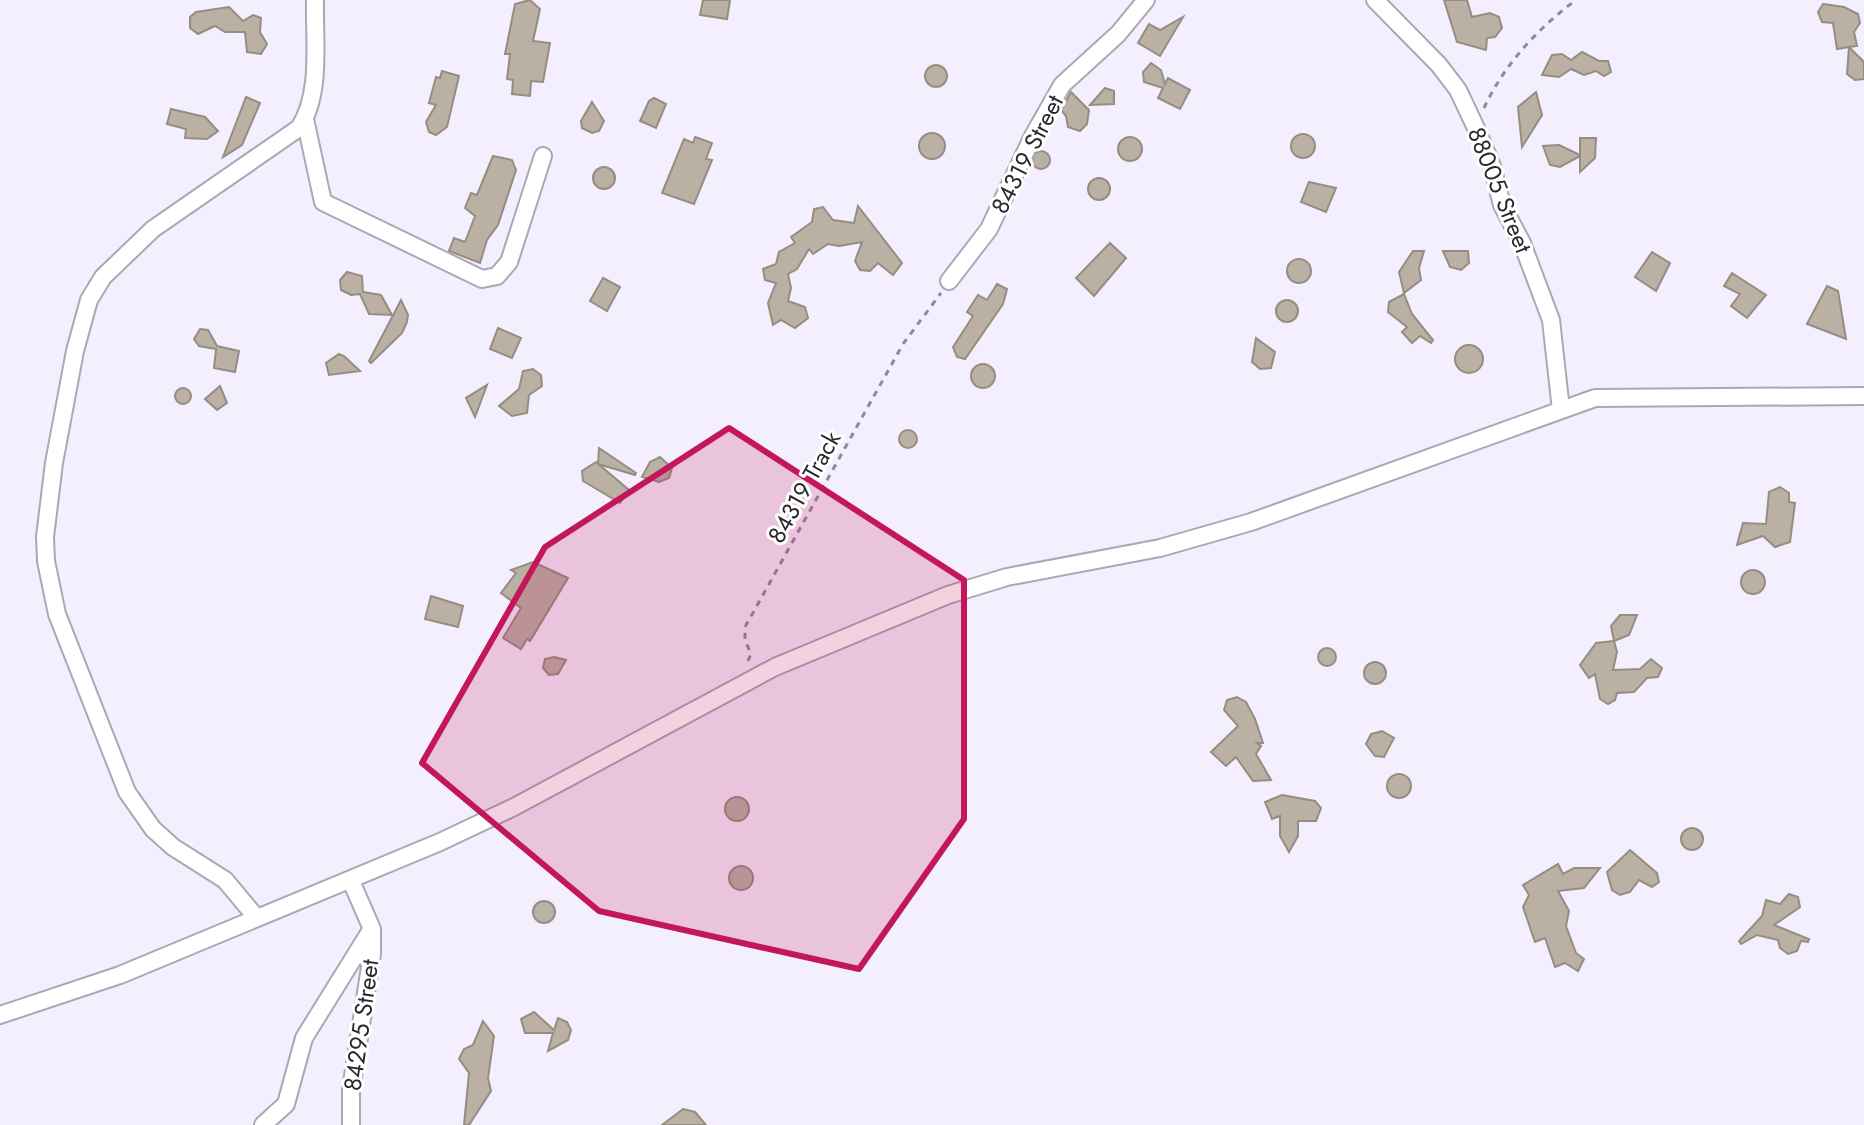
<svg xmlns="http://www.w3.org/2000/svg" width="1864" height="1125" font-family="Jost,sans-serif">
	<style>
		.building { fill: #bab1a4; stroke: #958d80; stroke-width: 2 }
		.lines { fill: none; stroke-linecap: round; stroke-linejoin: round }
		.minor-casing { stroke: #aca7b5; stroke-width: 20 }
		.path { stroke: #8f8b95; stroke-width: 3; stroke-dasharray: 6 6; stroke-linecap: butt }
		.minor { stroke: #fff; stroke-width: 16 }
		.marked { fill: #c2185b; fill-opacity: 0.2; stroke: #c2185b; stroke-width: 6; stroke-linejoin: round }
		.labels { text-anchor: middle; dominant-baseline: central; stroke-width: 6; stroke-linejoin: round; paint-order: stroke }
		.street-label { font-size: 24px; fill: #2a282d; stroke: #fff }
	</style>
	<rect width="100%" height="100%" fill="#f4effe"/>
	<!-- building -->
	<g class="building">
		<path d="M530 0 540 9 533 41 550 43 543 82 531 81 530 96 512 94 513 80 507 79 510 54H505L515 4Z"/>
		<path d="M703 0H730L727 19 700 15Z"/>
		<path d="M1444 0H1467L1472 17 1490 13 1499 17 1502 28 1495 37 1487 38 1486 50 1457 42Z"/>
		<path d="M1823 4 1844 7 1858 14 1860 23 1854 32 1857 46 1849 47 1864 62V79L1855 80 1847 74 1849 47 1837 49 1833 23 1822 22 1818 12Z"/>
		<path d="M229 7 243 21 253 15 261 18 260 32 267 44 261 54 247 52 245 32H225L215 26 198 34 190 28V17L196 12Z"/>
		<path d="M1183 17 1160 56 1138 43 1149 24 1160 30Z"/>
		<path d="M1582 52 1599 61H1608L1611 72 1604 76 1596 71 1584 75 1571 69 1559 77 1542 75 1552 55 1562 54 1571 60Z"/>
		<path d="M1151 63 1161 70 1165 84 1168 78 1190 90 1180 109 1158 98 1163 88 1144 82 1143 72Z"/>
		<circle cx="936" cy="76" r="11"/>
		<path d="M442 71 459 76 447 127 436 135 429 132 426 122 436 105 429 103 436 77 440 78Z"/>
		<path d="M1105 88 1114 91V104L1090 105Z"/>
		<path d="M1071 92 1089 110 1087 124 1080 131 1068 127 1066 116 1061 110Z"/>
		<path d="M1536 92 1542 115 1522 147 1518 107Z"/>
		<path d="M246 97 260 103 242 145 223 157Z"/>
		<path d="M654 98 666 104 656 128 640 121 649 101Z"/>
		<path d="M592 102 604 121 599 131 592 133 582 128 581 121Z"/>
		<path d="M171 109 205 117 218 131 207 139 185 138 186 129 167 124Z"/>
		<circle cx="932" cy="146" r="13"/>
		<circle cx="1303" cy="146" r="12"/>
		<circle cx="1130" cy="149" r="12"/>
		<path d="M695 137 712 143 706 159 712 160 694 204 662 193 684 139 693 143Z"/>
		<path d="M1580 138H1596L1595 158 1580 172V156L1560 167 1550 165 1543 146 1559 145 1580 155Z"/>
		<circle cx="1041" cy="160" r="9"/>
		<path d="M493 156 512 160 516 170 498 225 487 240 480 263 449 251 454 238 465 242 475 216 465 208 471 193 477 195Z"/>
		<circle cx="604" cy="178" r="11"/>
		<circle cx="1099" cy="189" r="11"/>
		<path d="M1309 182 1336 188 1326 212 1301 202Z"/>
		<path d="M858 206 902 263 893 275 878 263 870 271 860 270 855 261 862 242 839 246 828 244 813 254 809 249 797 269 788 274 791 288 788 301 805 307 808 318 795 328 781 320 773 325 768 303 776 283 765 280 763 269 776 264 779 252 795 243 791 237 812 222 814 209 823 207 833 220 854 223Z"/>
		<path d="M1110 243 1126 258 1094 296 1076 278Z"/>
		<path d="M1413 251H1424L1419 268 1421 280 1404 293 1399 272Z"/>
		<path d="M1443 251H1468L1469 263 1461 270 1450 267Z"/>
		<path d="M1652 252 1670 263 1656 291 1635 277Z"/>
		<circle cx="1299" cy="271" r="12"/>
		<path d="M347 272 362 276 363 292 381 295 392 315 369 314 360 294 351 295 341 290 340 280Z"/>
		<path d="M1732 273 1766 295 1747 318 1731 306 1740 294 1724 286Z"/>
		<path d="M603 278 620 287 607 311 590 301Z"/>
		<path d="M997 284 1007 289 1003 304 965 359 957 357 953 347 973 316 967 312 978 295 987 300Z"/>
		<path d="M1827 286 1838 291 1846 339 1807 324Z"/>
		<path d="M1404 294 1412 314 1433 340 1431 343 1420 336 1412 343 1402 332 1407 327 1388 312 1389 302Z"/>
		<circle cx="1287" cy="311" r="11"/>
		<path d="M401 300 408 315 407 322 402 333 371 363 369 361Z"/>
		<path d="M498 328 521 338 512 358 490 349Z"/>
		<path d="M200 329 208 330 217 346 239 351 235 372 214 368 216 349 199 346 194 339Z"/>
		<path d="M1256 338 1275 352 1271 368 1260 369 1252 362Z"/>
		<circle cx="1469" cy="359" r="14"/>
		<path d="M339 354 344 356 360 371 329 375 326 363Z"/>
		<circle cx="983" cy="376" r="12"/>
		<path d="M533 369 541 375 542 386 529 395 527 413 512 416 499 406 519 389 523 371Z"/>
		<path d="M487 385 475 417 466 398Z"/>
		<path d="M220 386 227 403 217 410 205 399Z"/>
		<circle cx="183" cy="396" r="8"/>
		<circle cx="908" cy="439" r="9"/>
		<path d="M599 448 636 473 635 475 598 464Z"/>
		<path d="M660 457 672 468 669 478 659 482 642 477 650 462Z"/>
		<path d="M596 462 629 490 620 503 583 481 582 471Z"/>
		<path d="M1780 487 1789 493V502L1795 503 1790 542 1775 547 1763 536 1737 545 1743 523 1766 524 1769 492Z"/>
		<path d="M533 562 568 578 530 641 527 639 521 649 503 638 521 608 501 593 516 573 511 570Z"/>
		<circle cx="1753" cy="582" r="12"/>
		<path d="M431 596 463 606 458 627 425 619Z"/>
		<path d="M1620 615H1637L1629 635 1614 641 1617 652 1613 670 1640 669 1651 659 1662 668 1658 677 1647 678 1634 692 1617 693 1615 700 1608 704 1600 699 1595 674 1589 678 1580 665 1596 643 1614 641 1611 626Z"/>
		<circle cx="1327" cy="657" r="9"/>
		<path d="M554 657 566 660 558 674 549 675 543 668 545 659Z"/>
		<circle cx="1375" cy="673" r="11"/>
		<path d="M1237 697 1246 702 1255 719 1263 743H1257L1261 746 1256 754 1271 780 1253 781 1236 757 1226 766 1211 752 1238 726 1224 710 1227 700Z"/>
		<path d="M1382 731 1394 738 1384 757 1375 756 1366 744 1371 734Z"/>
		<circle cx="1399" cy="786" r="12"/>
		<path d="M1282 795 1315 801 1321 808 1316 821H1298V836L1289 852 1280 836V816L1272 819 1265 802Z"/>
		<circle cx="737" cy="809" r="12"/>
		<circle cx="1692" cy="839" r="11"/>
		<path d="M1630 850 1657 873 1659 882 1652 887 1639 880 1630 892 1620 895 1612 890 1607 872Z"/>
		<path d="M1558 864 1563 874 1574 868H1600L1584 888 1558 891 1569 911 1566 926 1576 953 1584 959 1578 971 1565 963 1555 967 1545 938 1535 942 1523 907 1529 895 1523 885Z"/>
		<circle cx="741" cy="878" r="12"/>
		<path d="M1789 894 1798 897 1800 907 1774 925 1809 939 1808 942 1801 941 1797 951 1788 954 1780 948 1778 940 1757 935 1741 944 1739 941 1762 916 1766 900 1780 904Z"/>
		<circle cx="544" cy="912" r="11"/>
		<path d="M534 1012 554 1030 558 1018 567 1022 571 1030 568 1040 548 1051 553 1033H525L521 1019Z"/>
		<path d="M483 1021 494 1036 488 1078 491 1091 469 1125H464L469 1073 459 1059 464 1049 473 1045Z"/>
		<path d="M683 1109 695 1112 706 1125H662Z"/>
	</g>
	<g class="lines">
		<!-- minor casing -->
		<g class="minor-casing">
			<g id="minor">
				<path d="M1375 0 1439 65 1458 90 1475 126 1492 166 1502 205 1522 243 1551 320 1561 410"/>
				<path d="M305 119 323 202 482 279 497 276 509 262 543 156"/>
				<path d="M949 281 989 229 1033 136 1062 85 1118 34 1146 0"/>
				<path d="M256 917 225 880 173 847 153 829 127 792 57 614 46 561 45 537 54 463 75 351 89 300 103 277 153 229 299 128C322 94 314 40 315 0"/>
				<path d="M0 1015 120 975 440 842 514 807 775 667 948 595 1007 577 1160 548 1251 522 1595 398 1864 396"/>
				<path d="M263 1125 286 1104 304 1038 371 930"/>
				<path d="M351 1125V1089L372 954V929L351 881"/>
			</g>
		</g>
		<!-- path -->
		<g class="path">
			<path d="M1484 108C1504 65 1537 29 1576 0"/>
			<path d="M748 661 751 654 745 640V627L903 344 941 293"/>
		</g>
		<!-- minor -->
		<use href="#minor" class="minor"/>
	</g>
	<!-- marked area -->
	<path class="marked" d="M729 428 964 580V819L859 969 599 911 422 763 545 547Z"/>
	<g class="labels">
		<!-- street labels -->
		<g class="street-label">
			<text transform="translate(1027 154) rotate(-63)">84319 Street</text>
			<text transform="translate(1500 190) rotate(68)">88005 Street</text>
			<text transform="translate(804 487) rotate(-61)">84319 Track</text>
			<text transform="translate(361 1025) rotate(-82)">84295 Street</text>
		</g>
	</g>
</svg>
